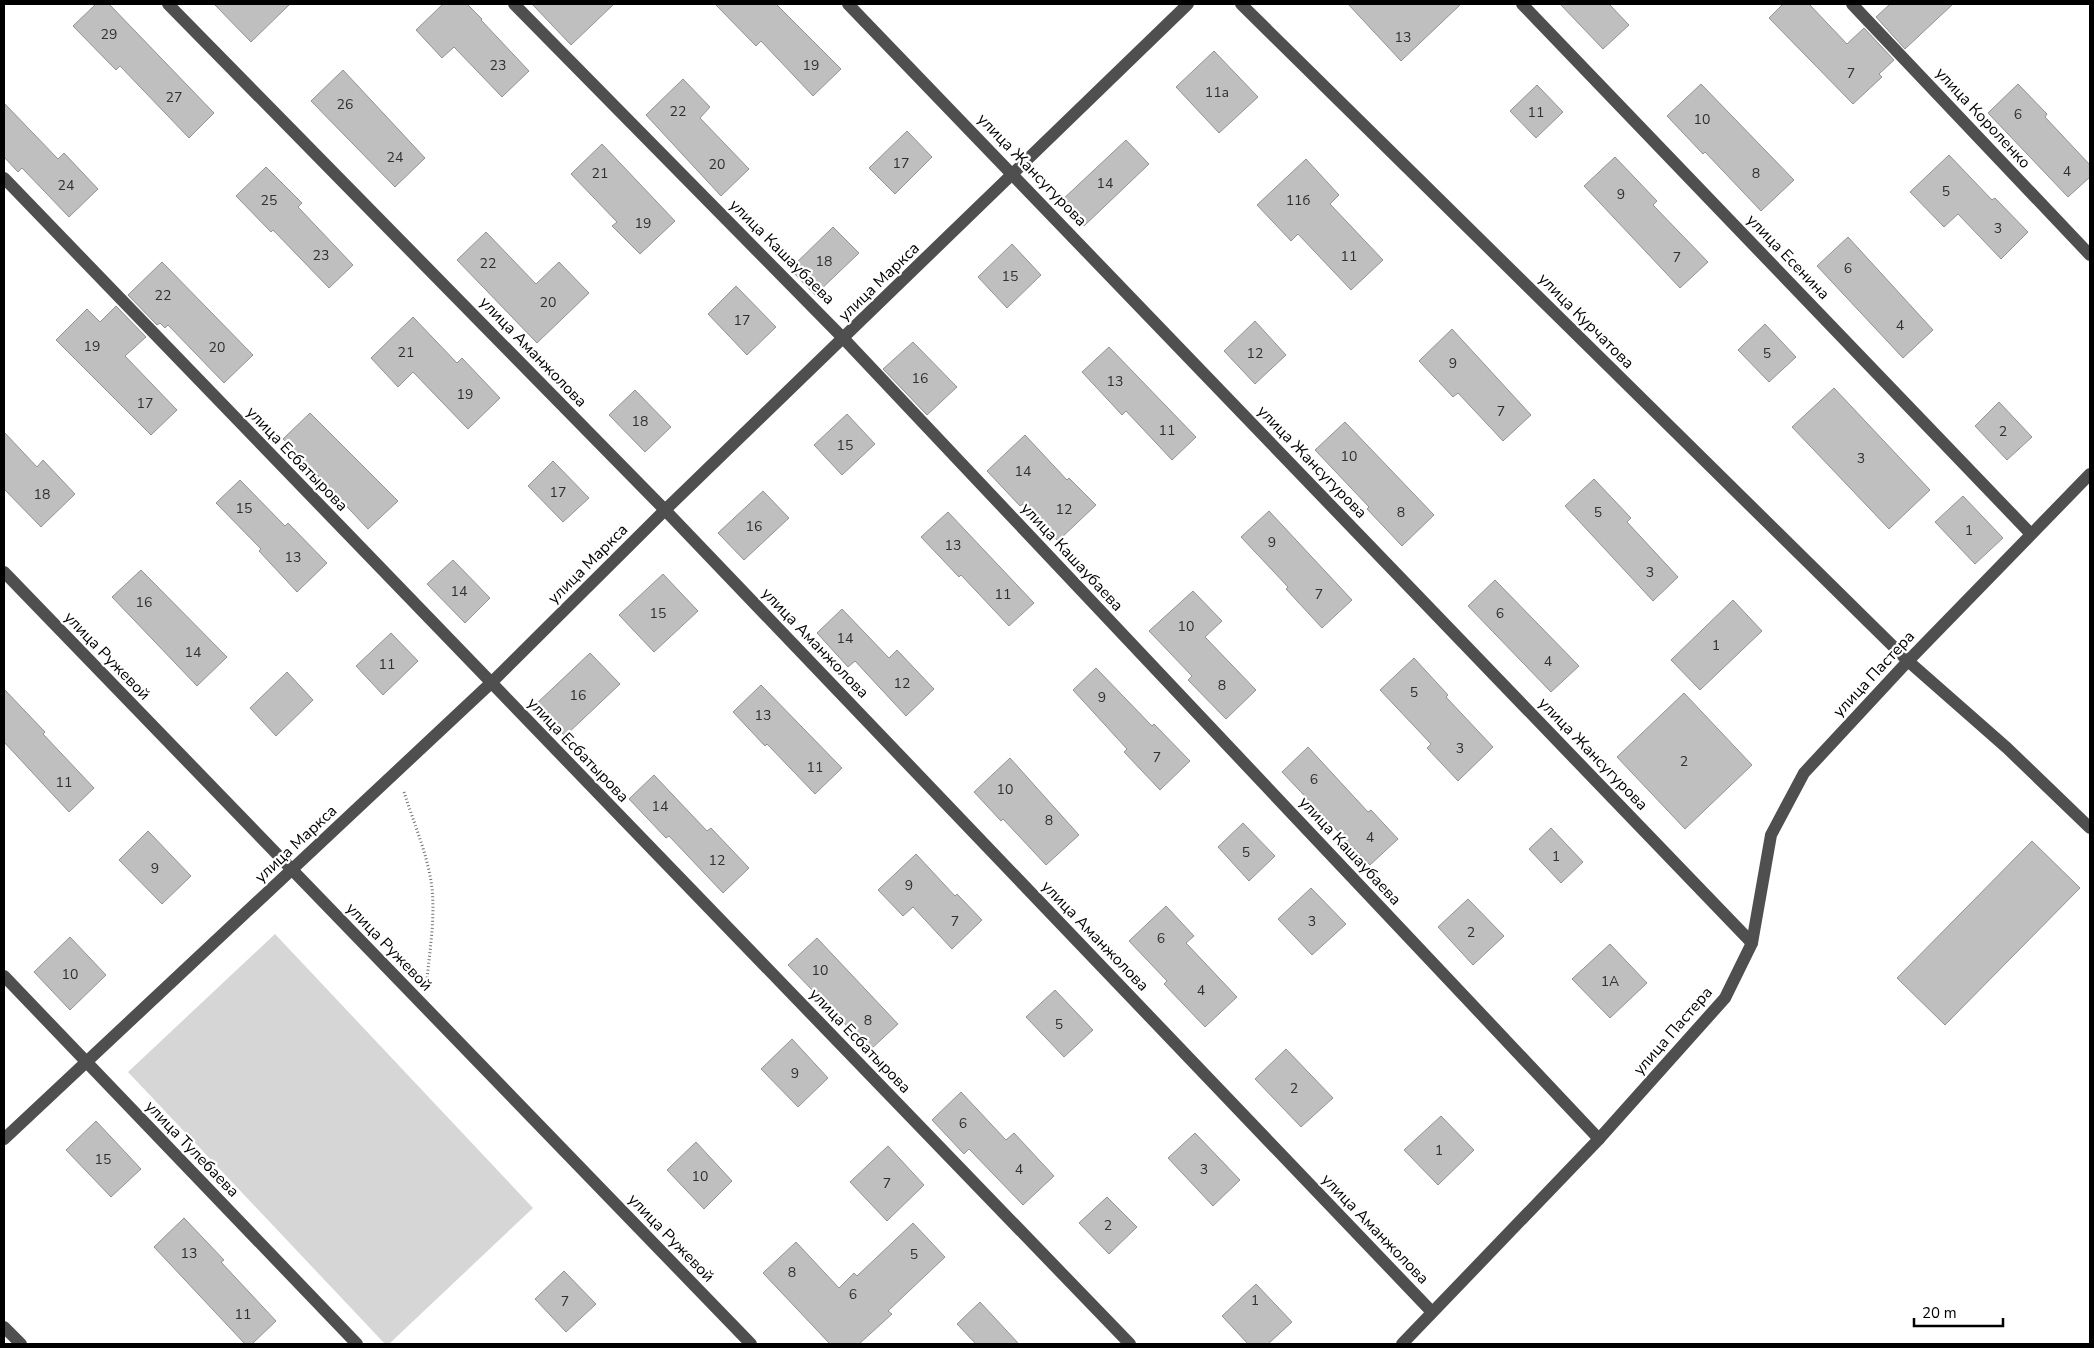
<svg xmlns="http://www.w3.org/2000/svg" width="2094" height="1348" font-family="'Nunito Sans',sans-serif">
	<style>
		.green { fill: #d6d6d6 }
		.building { fill: #bfbfbf; stroke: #939393 }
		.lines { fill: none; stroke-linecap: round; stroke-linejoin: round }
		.path { stroke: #717171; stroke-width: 3; stroke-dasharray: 1 2.5; stroke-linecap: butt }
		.minor { stroke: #4f4f4f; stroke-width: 12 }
		.labels { text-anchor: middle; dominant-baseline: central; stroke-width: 4.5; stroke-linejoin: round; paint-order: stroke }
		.number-label { font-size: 14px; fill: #303030 }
		.street-label { font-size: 16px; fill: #000; stroke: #fff }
	</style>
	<rect width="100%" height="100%" fill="#fff"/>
	<!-- green -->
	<path class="green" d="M275 934 533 1208 389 1344H385L128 1072Z"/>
	<!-- building -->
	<g class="building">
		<path d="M96 4H109L214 113 189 138 120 66 116 70 73 26Z"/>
		<path d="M214 4H290L251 42Z"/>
		<path d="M443 4H467L482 19 481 20 529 71 502 97 454 47 442 58 416 30Z"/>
		<path d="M532 4H614L571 45Z"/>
		<path d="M715 4H776L841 69 813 96 761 41 756 46Z"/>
		<path d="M1348 4H1461L1401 61Z"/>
		<path d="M1560 4H1609L1629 25 1603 49Z"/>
		<path d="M1783 4H1809L1847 44 1864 28 1894 60 1879 74 1882 77 1853 104 1769 18Z"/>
		<path d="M1890 4H1953L1905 49 1876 17Z"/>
		<path d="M1214 51 1258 97 1219 133 1176 87Z"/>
		<path d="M343 70 425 158 395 187 311 101Z"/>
		<path d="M683 79 710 107 700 118 749 169 721 196 646 115Z"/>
		<path d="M1701 84 1794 180 1761 211 1705 152 1703 154 1667 116Z"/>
		<path d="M2018 84 2047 114 2045 117 2090 165V177L2068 197 1988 113Z"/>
		<path d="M1537 85 1563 112 1536 138 1510 111Z"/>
		<path d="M4 103 58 159 64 153 98 189 69 217 22 168 18 172 4 157Z"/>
		<path d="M907 131 932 157 895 194 869 168Z"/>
		<path d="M1126 140 1149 164 1084 226 1061 201Z"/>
		<path d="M602 144 675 221 640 254 612 226 617 222 571 174Z"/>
		<path d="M1949 155 1992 200 1995 198 2028 232 2001 259 1958 214 1944 227 1910 192Z"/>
		<path d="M1615 157 1657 201 1653 205 1708 262 1680 288 1584 186Z"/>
		<path d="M1306 159 1339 195 1330 204 1383 260 1351 290 1298 234 1291 241 1257 205Z"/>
		<path d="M266 167 302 203 298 207 353 265 329 288 273 230 271 232 236 196Z"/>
		<path d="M833 227 859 253 815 295 790 269Z"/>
		<path d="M486 232 536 284 559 262 589 293 537 343 457 260Z"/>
		<path d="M1848 237 1933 330 1903 358 1817 266Z"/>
		<path d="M1012 244 1041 275 1007 308 978 277Z"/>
		<path d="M162 262 253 355 224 383 168 325 165 328 160 323 157 325 128 295Z"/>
		<path d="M736 286 776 327 747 355 708 314Z"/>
		<path d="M116 306 146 337 125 356 177 410 151 435 56 340 87 309 100 322Z"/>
		<path d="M413 317 457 363 462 358 500 398 468 429 413 372 398 387 371 358Z"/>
		<path d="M1255 321 1286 355 1255 384 1224 351Z"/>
		<path d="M1765 324 1796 357 1769 382 1738 350Z"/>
		<path d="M1452 329 1531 415 1503 441 1458 393 1453 397 1419 361Z"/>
		<path d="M913 342 957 387 927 415 883 369Z"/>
		<path d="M1109 347 1196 437 1172 460 1126 411 1122 415 1082 372Z"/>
		<path d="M1834 388 1930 490 1889 529 1792 427Z"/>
		<path d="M635 390 671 427 645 452 609 415Z"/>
		<path d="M1999 402 2032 437 2007 460 1975 426Z"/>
		<path d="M310 413 398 501 368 529 283 439Z"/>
		<path d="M847 414 875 444 842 475 814 445Z"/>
		<path d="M1345 422 1434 515 1402 546 1367 509 1369 507 1315 450Z"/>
		<path d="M4 432 37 467 43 460 75 494 41 527 4 489Z"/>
		<path d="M1025 435 1067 480 1069 478 1096 505 1058 541 1023 504 1020 506 987 471Z"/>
		<path d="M553 461 589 498 563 522 528 486Z"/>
		<path d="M1594 479 1631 518 1627 522 1678 577 1653 601 1565 506Z"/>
		<path d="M240 480 285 526 288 523 327 563 297 592 259 551 261 549 216 503Z"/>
		<path d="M763 491 789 518 744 560 718 533Z"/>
		<path d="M1963 496 2003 538 1975 564 1935 522Z"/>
		<path d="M1269 511 1352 600 1322 628 1286 589 1288 587 1241 537Z"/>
		<path d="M948 512 1034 603 1009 626 961 575 959 577 921 537Z"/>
		<path d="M453 560 490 598 465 623 427 584Z"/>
		<path d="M141 570 227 657 197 686 112 597Z"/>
		<path d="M663 574 698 611 654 652 619 615Z"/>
		<path d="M1495 580 1579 666 1551 692 1468 606Z"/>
		<path d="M1193 591 1222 621 1205 637 1256 690 1226 719 1188 680 1192 676 1149 631Z"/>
		<path d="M1733 600 1762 631 1700 690 1671 660Z"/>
		<path d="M842 609 889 658 897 650 934 689 906 716 855 661 848 667 817 633Z"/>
		<path d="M391 633 418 661 383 695 356 666Z"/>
		<path d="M590 653 620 684 565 736 535 705Z"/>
		<path d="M1414 658 1448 695 1446 697 1493 747 1458 781 1427 748 1431 744 1380 690Z"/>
		<path d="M1096 668 1152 726 1154 724 1190 761 1160 790 1124 752 1127 749 1073 690Z"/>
		<path d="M287 672 313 700 276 736 250 708Z"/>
		<path d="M761 685 842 768 815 794 767 744 765 746 733 712Z"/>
		<path d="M4 689 45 732 43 734 94 788 69 812 4 742Z"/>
		<path d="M1684 693 1752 765 1685 829 1617 757Z"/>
		<path d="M1308 747 1368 812 1371 810 1398 839 1370 865 1282 772Z"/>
		<path d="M1010 758 1079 835 1046 865 1003 819 1001 821 974 792Z"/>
		<path d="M654 775 707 831 711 828 749 868 723 893 669 836 666 838 629 799Z"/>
		<path d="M1243 823 1275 856 1249 881 1218 847Z"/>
		<path d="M1551 828 1583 862 1561 883 1529 849Z"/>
		<path d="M148 831 191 876 162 904 119 860Z"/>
		<path d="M2032 841 2080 888 1945 1025 1897 978Z"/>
		<path d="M916 854 955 896 957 894 982 920 952 949 913 907 903 916 878 890Z"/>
		<path d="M1311 888 1346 924 1312 955 1278 919Z"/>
		<path d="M1468 899 1504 936 1473 965 1438 927Z"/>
		<path d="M1166 906 1194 936 1186 943 1237 997 1205 1027 1164 984 1167 981 1129 941Z"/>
		<path d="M70 937 106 975 70 1010 34 972Z"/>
		<path d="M817 938 898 1024 870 1050 788 965Z"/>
		<path d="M1610 944 1647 983 1610 1018 1572 979Z"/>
		<path d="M1055 990 1093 1030 1064 1057 1026 1017Z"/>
		<path d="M792 1039 828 1078 798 1107 761 1069Z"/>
		<path d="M1286 1049 1333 1098 1301 1127 1255 1079Z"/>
		<path d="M961 1092 1006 1140 1014 1133 1054 1176 1023 1205 969 1149 964 1154 932 1120Z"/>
		<path d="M1441 1116 1474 1150 1438 1185 1404 1150Z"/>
		<path d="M96 1121 141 1169 111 1197 66 1150Z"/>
		<path d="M1195 1133 1240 1180 1213 1206 1168 1158Z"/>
		<path d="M696 1142 732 1181 704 1209 667 1170Z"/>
		<path d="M888 1146 924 1185 887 1221 850 1182Z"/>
		<path d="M1107 1197 1137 1227 1109 1254 1079 1223Z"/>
		<path d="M184 1218 224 1260 221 1262 276 1321 252 1344H245L154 1247Z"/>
		<path d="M913 1223 945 1257 888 1311 892 1314 859 1344H830L763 1273 796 1242 839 1288 854 1273 857 1276Z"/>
		<path d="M564 1271 596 1304 566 1332 535 1299Z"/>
		<path d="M1256 1284 1292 1322 1268 1344H1248L1222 1316Z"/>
		<path d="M980 1302 1019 1344H976L957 1324Z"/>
	</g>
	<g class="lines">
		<!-- path -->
		<path class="path" d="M404 792C414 824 428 855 432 888 435 918 430 949 427 979"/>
		<!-- minor -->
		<g class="minor">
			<path d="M168 4 665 510 1432 1312"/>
			<path d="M514 4 844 339 1599 1139"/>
			<path d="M848 4 1752 943"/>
			<path d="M1241 4 1908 661 2007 748 2090 828"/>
			<path d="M1522 4 2030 533"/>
			<path d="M1852 4 2090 255"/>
			<path d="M4 178 1130 1344"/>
			<path d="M4 572 751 1344"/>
			<path d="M4 976 357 1344"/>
			<path d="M4 1139 491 683 665 510 1188 4"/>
			<path d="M4 1327 21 1344"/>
			<path d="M1402 1344 1599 1139 1725 998 1752 943 1771 835 1804 773 1908 661 2090 474"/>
		</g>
	</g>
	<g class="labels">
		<!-- number labels -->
		<g class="number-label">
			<text x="109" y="34">29</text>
			<text x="1403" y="37">13</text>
			<text x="498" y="65">23</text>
			<text x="811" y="65">19</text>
			<text x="1851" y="73">7</text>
			<text x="1217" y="92">11а</text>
			<text x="174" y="97">27</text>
			<text x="345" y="104">26</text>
			<text x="678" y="111">22</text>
			<text x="1536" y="112">11</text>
			<text x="2018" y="114">6</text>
			<text x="1702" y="119">10</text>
			<text x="395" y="157">24</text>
			<text x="901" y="163">17</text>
			<text x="717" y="164">20</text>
			<text x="2067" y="171">4</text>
			<text x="600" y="173">21</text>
			<text x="1756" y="173">8</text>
			<text x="1105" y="183">14</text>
			<text x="66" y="185">24</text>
			<text x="1946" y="191">5</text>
			<text x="1621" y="194">9</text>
			<text x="269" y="200">25</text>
			<text x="1298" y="200">11б</text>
			<text x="643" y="223">19</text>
			<text x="1998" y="228">3</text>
			<text x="321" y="255">23</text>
			<text x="1349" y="256">11</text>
			<text x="1677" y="257">7</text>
			<text x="824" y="261">18</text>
			<text x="488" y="263">22</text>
			<text x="1848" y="268">6</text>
			<text x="1010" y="276">15</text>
			<text x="163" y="295">22</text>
			<text x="548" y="302">20</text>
			<text x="742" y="320">17</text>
			<text x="1900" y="325">4</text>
			<text x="92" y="346">19</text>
			<text x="217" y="347">20</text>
			<text x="406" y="352">21</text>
			<text x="1255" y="353">12</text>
			<text x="1767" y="353">5</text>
			<text x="1453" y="363">9</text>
			<text x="920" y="378">16</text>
			<text x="1115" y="381">13</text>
			<text x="465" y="394">19</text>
			<text x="145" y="403">17</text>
			<text x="1501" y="411">7</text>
			<text x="640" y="421">18</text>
			<text x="1167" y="430">11</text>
			<text x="2003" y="431">2</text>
			<text x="845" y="445">15</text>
			<text x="1349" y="456">10</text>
			<text x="1861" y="458">3</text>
			<text x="1023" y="471">14</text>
			<text x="558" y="492">17</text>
			<text x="42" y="494">18</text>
			<text x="244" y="508">15</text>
			<text x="1064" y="509">12</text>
			<text x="1401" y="512">8</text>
			<text x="1598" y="512">5</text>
			<text x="754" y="526">16</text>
			<text x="1969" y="530">1</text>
			<text x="1272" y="542">9</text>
			<text x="953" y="545">13</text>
			<text x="293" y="557">13</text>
			<text x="1650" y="572">3</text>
			<text x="459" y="591">14</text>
			<text x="1003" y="594">11</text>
			<text x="1319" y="594">7</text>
			<text x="144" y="602">16</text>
			<text x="658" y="613">15</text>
			<text x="1500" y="613">6</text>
			<text x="1186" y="626">10</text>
			<text x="845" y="638">14</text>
			<text x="1716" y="645">1</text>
			<text x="193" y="652">14</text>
			<text x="1548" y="661">4</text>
			<text x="387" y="664">11</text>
			<text x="902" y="683">12</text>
			<text x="1222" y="685">8</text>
			<text x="1414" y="692">5</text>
			<text x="578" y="695">16</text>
			<text x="1102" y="697">9</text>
			<text x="763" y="715">13</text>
			<text x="1460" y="748">3</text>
			<text x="1157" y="757">7</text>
			<text x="1684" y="761">2</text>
			<text x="815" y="767">11</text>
			<text x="1314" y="779">6</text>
			<text x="64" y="782">11</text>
			<text x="1005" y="789">10</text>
			<text x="660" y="806">14</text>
			<text x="1049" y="820">8</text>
			<text x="1370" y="837">4</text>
			<text x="1246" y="852">5</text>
			<text x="1556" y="856">1</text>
			<text x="717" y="860">12</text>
			<text x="155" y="868">9</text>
			<text x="909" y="885">9</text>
			<text x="955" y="921">7</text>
			<text x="1312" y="921">3</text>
			<text x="1471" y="932">2</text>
			<text x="1161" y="938">6</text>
			<text x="820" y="970">10</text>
			<text x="70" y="974">10</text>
			<text x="1610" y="981">1А</text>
			<text x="1201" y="990">4</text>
			<text x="868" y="1020">8</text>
			<text x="1059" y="1024">5</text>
			<text x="795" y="1073">9</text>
			<text x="1294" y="1088">2</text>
			<text x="963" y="1123">6</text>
			<text x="1439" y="1150">1</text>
			<text x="103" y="1159">15</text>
			<text x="1019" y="1169">4</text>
			<text x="1204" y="1169">3</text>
			<text x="700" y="1176">10</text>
			<text x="887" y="1183">7</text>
			<text x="1108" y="1225">2</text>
			<text x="189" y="1253">13</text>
			<text x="914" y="1254">5</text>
			<text x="792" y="1272">8</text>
			<text x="853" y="1294">6</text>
			<text x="1255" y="1300">1</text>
			<text x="565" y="1301">7</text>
			<text x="243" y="1314">11</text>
		</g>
		<!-- street labels -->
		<g class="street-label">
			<text transform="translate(1983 118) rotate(47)">улица Короленко</text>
			<text transform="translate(1032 170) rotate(46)">улица Жансугурова</text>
			<text transform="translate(782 252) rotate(45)">улица Кашаубаева</text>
			<text transform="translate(1788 257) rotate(46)">улица Есенина</text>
			<text transform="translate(879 282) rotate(-44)">улица Маркса</text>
			<text transform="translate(1586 321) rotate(45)">улица Курчатова</text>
			<text transform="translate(533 352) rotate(46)">улица Аманжолова</text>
			<text transform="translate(297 459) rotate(46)">улица Есбатырова</text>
			<text transform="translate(1312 462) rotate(46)">улица Жансугурова</text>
			<text transform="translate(1072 557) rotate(47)">улица Кашаубаева</text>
			<text transform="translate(588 564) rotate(-45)">улица Маркса</text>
			<text transform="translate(815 643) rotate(46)">улица Аманжолова</text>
			<text transform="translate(107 656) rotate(46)">улица Ружевой</text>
			<text transform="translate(1874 674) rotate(-47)">улица Пастера</text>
			<text transform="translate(578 750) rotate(46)">улица Есбатырова</text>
			<text transform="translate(1593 754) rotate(46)">улица Жансугурова</text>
			<text transform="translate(296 844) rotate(-43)">улица Маркса</text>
			<text transform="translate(1350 851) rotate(47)">улица Кашаубаева</text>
			<text transform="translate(1095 936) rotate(46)">улица Аманжолова</text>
			<text transform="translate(389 947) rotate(46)">улица Ружевой</text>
			<text transform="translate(1673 1031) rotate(-49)">улица Пастера</text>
			<text transform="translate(860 1041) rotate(46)">улица Есбатырова</text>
			<text transform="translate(192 1149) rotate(46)">улица Тулебаева</text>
			<text transform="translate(1375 1229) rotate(46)">улица Аманжолова</text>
			<text transform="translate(671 1238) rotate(46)">улица Ружевой</text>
		</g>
	</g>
	<!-- border -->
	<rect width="2094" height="1348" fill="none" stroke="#000000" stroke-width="10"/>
	<!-- scale -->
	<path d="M1914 1318v8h89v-8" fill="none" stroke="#000000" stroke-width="2.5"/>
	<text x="1922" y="1318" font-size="15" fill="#000000" stroke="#ffffff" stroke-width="4" paint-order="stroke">20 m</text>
</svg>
